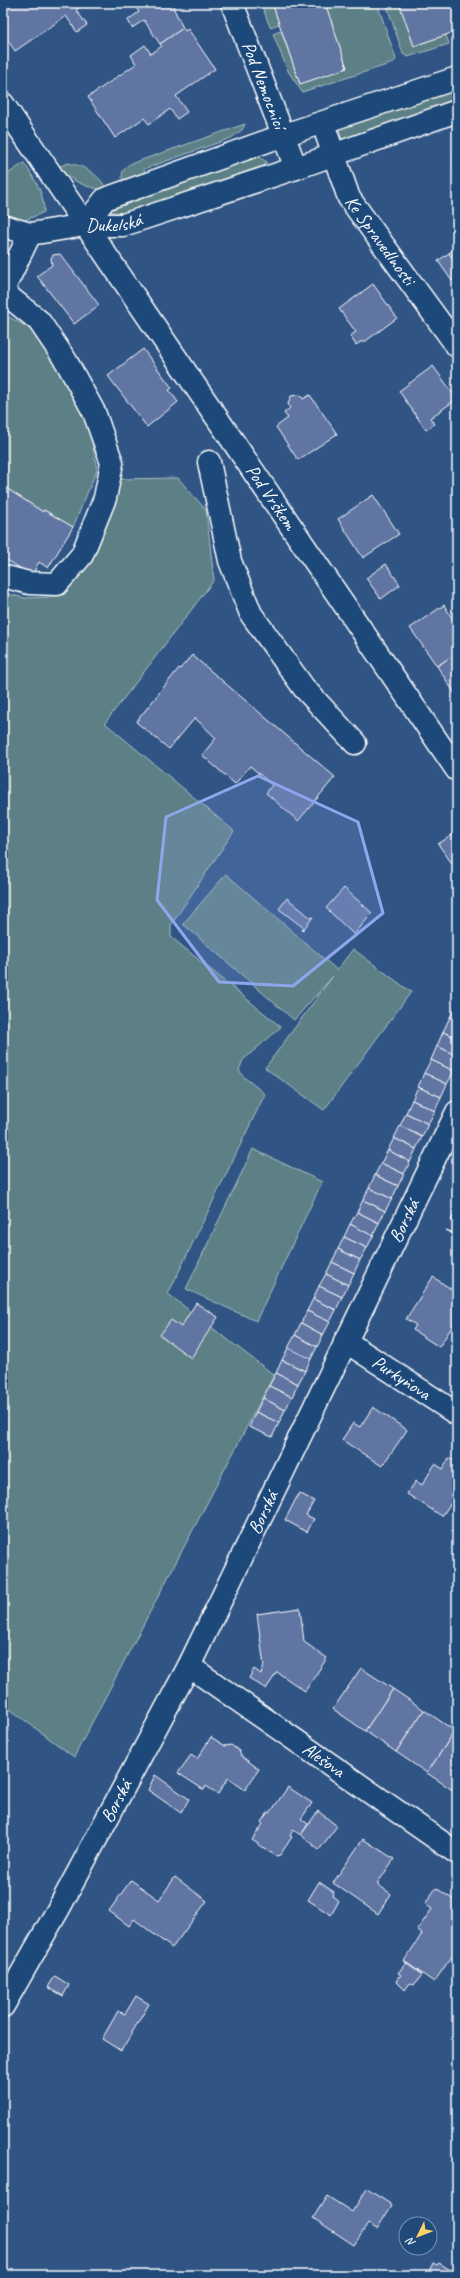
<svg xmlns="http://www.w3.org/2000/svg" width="460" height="2278" font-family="Caveat,sans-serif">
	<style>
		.green { fill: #5b8085; stroke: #adc0c2 }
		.building { fill: #6074a2; stroke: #fff }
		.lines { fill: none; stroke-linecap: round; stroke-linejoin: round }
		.minor-casing { stroke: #fff; stroke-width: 25 }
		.minor { stroke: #1f4a7a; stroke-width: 22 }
		.marked { fill: #8ea6ec; fill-opacity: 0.2; stroke: #8ea6ec; stroke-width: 3; stroke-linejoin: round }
		.labels { text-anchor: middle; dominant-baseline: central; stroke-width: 4; stroke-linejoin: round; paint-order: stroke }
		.street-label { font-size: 19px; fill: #fff; stroke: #1f4a7a }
	</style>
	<rect width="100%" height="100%" fill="#305585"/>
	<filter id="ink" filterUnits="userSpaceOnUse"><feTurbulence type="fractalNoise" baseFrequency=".025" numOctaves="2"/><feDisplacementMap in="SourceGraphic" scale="8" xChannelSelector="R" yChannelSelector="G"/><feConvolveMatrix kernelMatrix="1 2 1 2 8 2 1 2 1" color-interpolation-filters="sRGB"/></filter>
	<g filter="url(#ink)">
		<!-- green -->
		<g class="green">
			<path d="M261 3H272L279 24 270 27Z"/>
			<path d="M325 3H377L396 59 393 63 302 92 288 71 273 34 281 31 300 84 347 68Z"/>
			<path d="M386 3H399L414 46 446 35 449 44 408 57 403 54Z"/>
			<path d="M457 87V100L342 139 338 127Z"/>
			<path d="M245 124 242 130 231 138 144 169 146 176 124 188C122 177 119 171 130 164Z"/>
			<path d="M257 156 267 162 262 168 126 213 111 212 113 206Z"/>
			<path d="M24 163C35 180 44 192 44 212L21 222 3 219V177Z"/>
			<path d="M68 163C85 166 100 175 107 190 86 188 72 182 58 167Z"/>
			<path d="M9 317 33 330 59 369 90 430 97 470 73 527 44 510 43 512 3 486V320Z"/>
			<path d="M178 478 206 510 214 580 105 723 234 831 171 925V937L281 1027 243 1060 239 1070 244 1077 265 1094 168 1294 274 1375 74 1757 3 1704V593L25 598 51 597 68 587 119 479Z"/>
			<path d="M226 874 337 970 353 949 411 992 324 1110 265 1068 333 976 294 1020 183 924Z"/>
			<path d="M253 1149 322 1182 256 1321 186 1289Z"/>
		</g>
		<!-- building -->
		<g class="building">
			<path d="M3 3H86L76 10 87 25 77 32 66 16 15 51 3 33Z"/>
			<path d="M133 3H179L173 7 183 28 160 44 144 20 132 28 128 20 139 12Z"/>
			<path d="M272 3H325L347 68 300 84Z"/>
			<path d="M399 3H457V31L414 46Z"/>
			<path d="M183 28 185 31 188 29 215 69 176 96 187 112 177 119 170 109 149 124 144 118 115 138 88 97 136 64 131 55 145 45 151 54 162 46 160 44Z"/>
			<path d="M457 158V171L453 159Z"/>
			<path d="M457 247V265L449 253Z"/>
			<path d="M449 253 457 265V277L452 281 438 261Z"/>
			<path d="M60 254 99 305 74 324 37 276 52 265 51 258 53 255Z"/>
			<path d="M373 284 397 318 363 343 362 341 356 345 350 336 356 332 339 309Z"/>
			<path d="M143 349 172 388 169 390 178 402 147 427 108 376Z"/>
			<path d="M433 366 457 399 430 418 434 424 426 430 399 391Z"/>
			<path d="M300 395 303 399 310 395 337 434 298 460 276 427 288 418 284 413 290 408 288 404 291 396Z"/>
			<path d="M3 486 43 512 44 510 73 527 48 568 39 562 32 575 3 558Z"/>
			<path d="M373 495 399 534 363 558 338 519Z"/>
			<path d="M386 564 400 585 381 599 366 578Z"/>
			<path d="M444 605 457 626V653L437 666 410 628Z"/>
			<path d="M457 653V697L437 666Z"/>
			<path d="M192 655 335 777 298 821 266 793 272 785 250 766 235 784 202 755 216 738 195 718 169 749 136 722 179 668 180 669Z"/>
			<path d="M457 832V858L451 862 438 844Z"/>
			<path d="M457 858V871L451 862Z"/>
			<path d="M344 888 372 913 354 935 326 908Z"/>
			<path d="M287 898 311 918 313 917 302 931 304 928 279 909Z"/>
			<path d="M457 1004V1021L450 1017Z"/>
			<path d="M450 1017 457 1021V1038L443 1032Z"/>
			<path d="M443 1032 457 1038V1056L437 1046Z"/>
			<path d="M437 1046 457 1056 454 1071 431 1060Z"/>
			<path d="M431 1060 454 1071 447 1084 424 1073Z"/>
			<path d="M424 1073 447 1084 441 1097 418 1087Z"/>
			<path d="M418 1087 441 1097 435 1111 412 1100Z"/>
			<path d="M412 1100 435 1111 428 1124 406 1113Z"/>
			<path d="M406 1113 428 1124 422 1137 400 1126Z"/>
			<path d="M400 1126 422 1137 416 1149 394 1138Z"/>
			<path d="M394 1138 416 1149 410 1162 388 1150Z"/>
			<path d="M388 1150 410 1162 404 1174 381 1163Z"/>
			<path d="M381 1163 404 1174 398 1186 375 1175Z"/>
			<path d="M375 1175 398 1186 392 1199 369 1188Z"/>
			<path d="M369 1188 392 1199 385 1211 363 1200Z"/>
			<path d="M363 1200 385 1211 379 1223 357 1212Z"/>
			<path d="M457 1210V1224L451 1220Z"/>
			<path d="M357 1212 379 1223 373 1236 350 1224Z"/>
			<path d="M350 1224 373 1236 367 1248 344 1237Z"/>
			<path d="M457 1227V1236L446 1230 454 1233Z"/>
			<path d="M344 1237 367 1248 360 1260 338 1249Z"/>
			<path d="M338 1249 360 1260 354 1273 332 1262Z"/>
			<path d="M332 1262 354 1273 348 1285 326 1274Z"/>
			<path d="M326 1274 348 1285 342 1297 319 1286Z"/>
			<path d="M433 1277 457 1293V1319L439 1347 413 1330 416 1325 406 1319Z"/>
			<path d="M319 1286 342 1297 336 1310 313 1299Z"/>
			<path d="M313 1299 336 1310 330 1322 307 1311Z"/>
			<path d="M196 1303 218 1317 191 1358 160 1335 171 1320 181 1327Z"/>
			<path d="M307 1311 330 1322 323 1335 301 1323Z"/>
			<path d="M301 1323 323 1335 317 1347 295 1335Z"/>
			<path d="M295 1335 317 1347 311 1359 288 1348Z"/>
			<path d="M288 1348 311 1359 305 1371 282 1360Z"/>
			<path d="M282 1360 305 1371 298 1384 276 1373Z"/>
			<path d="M276 1373 298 1384 292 1397 269 1386Z"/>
			<path d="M269 1386 292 1397 285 1410 263 1398Z"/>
			<path d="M263 1398 285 1410 279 1423 256 1412Z"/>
			<path d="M373 1407 407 1430 382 1466 342 1440 353 1423 360 1427Z"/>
			<path d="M256 1412 279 1423 272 1437 249 1427Z"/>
			<path d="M449 1458 457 1463V1494L442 1516 407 1494 416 1481 422 1485 435 1464 443 1469Z"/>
			<path d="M299 1493 314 1501 306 1515 314 1519 307 1532 285 1520Z"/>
			<path d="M300 1608 304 1642 327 1658 305 1691 277 1672 266 1689 249 1678 254 1669 261 1674 264 1666 257 1614Z"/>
			<path d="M361 1668 393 1689 365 1731 333 1709Z"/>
			<path d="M393 1689 424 1710 396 1752 365 1731Z"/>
			<path d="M424 1710 455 1731 427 1773 396 1752Z"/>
			<path d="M455 1731 457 1733V1793L427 1773Z"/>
			<path d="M211 1737 225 1746 231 1745 239 1751 241 1756 259 1769 245 1790 228 1778 218 1794 206 1786 204 1790 178 1773 191 1755 197 1759Z"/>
			<path d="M155 1775 189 1799 181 1813 148 1790Z"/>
			<path d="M288 1787 312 1803 301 1819 308 1824 301 1835 293 1830 290 1836 292 1837 280 1855 276 1856 252 1840 263 1824 261 1822 268 1812 270 1813Z"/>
			<path d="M318 1811 337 1826 319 1850 301 1835Z"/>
			<path d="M363 1839 394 1859 377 1884 391 1894 378 1914 333 1883Z"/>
			<path d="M175 1877 207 1901 172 1948 134 1919 129 1926 109 1911 131 1880 159 1900Z"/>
			<path d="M319 1882 334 1892 332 1896 339 1901 331 1915 308 1900Z"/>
			<path d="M436 1888 457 1902V1949L434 1982 404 1961 422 1934 417 1930 432 1909 425 1904Z"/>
			<path d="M406 1963 422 1975 414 1985 410 1983 405 1990 396 1981 401 1975 398 1973Z"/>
			<path d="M55 1976 69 1985 63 1996 48 1987Z"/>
			<path d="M136 1996 149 2004 121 2051 102 2039 118 2011 125 2014Z"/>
			<path d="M367 2189 392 2205 377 2229 368 2224 354 2245 313 2218 327 2196 352 2212Z"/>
			<path d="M433 2263 437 2265 439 2263 452 2271 449 2275H427Z"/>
		</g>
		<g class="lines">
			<!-- minor casing -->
			<g class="minor-casing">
				<g id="minor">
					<path id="s1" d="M232 3 296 168"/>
					<path id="s2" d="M3 104 457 770"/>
					<path id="s3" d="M323 124 349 198 457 346"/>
					<path d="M85 225 105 199 284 135 457 78"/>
					<path d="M3 226 30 234"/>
					<path id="s4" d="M3 290 30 234 85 225H123L296 168 457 111"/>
					<path d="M3 292 39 321 66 361 94 412 112 463 105 498 82 555 57 584 29 583 3 576"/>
					<path d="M209 462 230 561 251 614 304 688 355 743"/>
					<path id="s5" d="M345 1341 457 1414"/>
					<path id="s6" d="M189 1666 457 1853"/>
					<path id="s7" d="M3 2006 59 1908 189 1666 457 1112"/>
				</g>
			</g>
			<!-- minor -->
			<use href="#minor" class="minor"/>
		</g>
	</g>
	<!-- marked area -->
	<path class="marked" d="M258 776 358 822 383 913 293 986 219 982 157 900 166 817Z"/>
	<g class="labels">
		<!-- street labels -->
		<g class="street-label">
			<text stroke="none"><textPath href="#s1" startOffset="88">Pod Nemocnicí</textPath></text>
			<text stroke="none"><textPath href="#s4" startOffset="147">Dukelská</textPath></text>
			<text stroke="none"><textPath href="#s3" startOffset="131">Ke Spravedlnosti</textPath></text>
			<text stroke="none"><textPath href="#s2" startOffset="476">Pod Vrškem</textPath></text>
			<text stroke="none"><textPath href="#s7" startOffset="882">Borská</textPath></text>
			<text stroke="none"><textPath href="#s5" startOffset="67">Purkyňova</textPath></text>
			<text stroke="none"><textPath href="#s7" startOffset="558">Borská</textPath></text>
			<text stroke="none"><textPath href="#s6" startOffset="164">Alešova</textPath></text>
			<text stroke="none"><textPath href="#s7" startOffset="234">Borská</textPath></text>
		</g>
	</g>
	<!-- margin -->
	<rect width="460" height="2278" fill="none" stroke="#1f4a7a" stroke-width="16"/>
	<rect x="8" y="8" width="444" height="2262" fill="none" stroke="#fff" stroke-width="1.5" filter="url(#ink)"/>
	<!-- north arrow -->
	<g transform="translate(418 2236) rotate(227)"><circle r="19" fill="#1f4a7a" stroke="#7992af"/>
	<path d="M0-3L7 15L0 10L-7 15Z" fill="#ffd166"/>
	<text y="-6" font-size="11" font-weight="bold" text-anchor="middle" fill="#ffffff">N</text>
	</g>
</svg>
